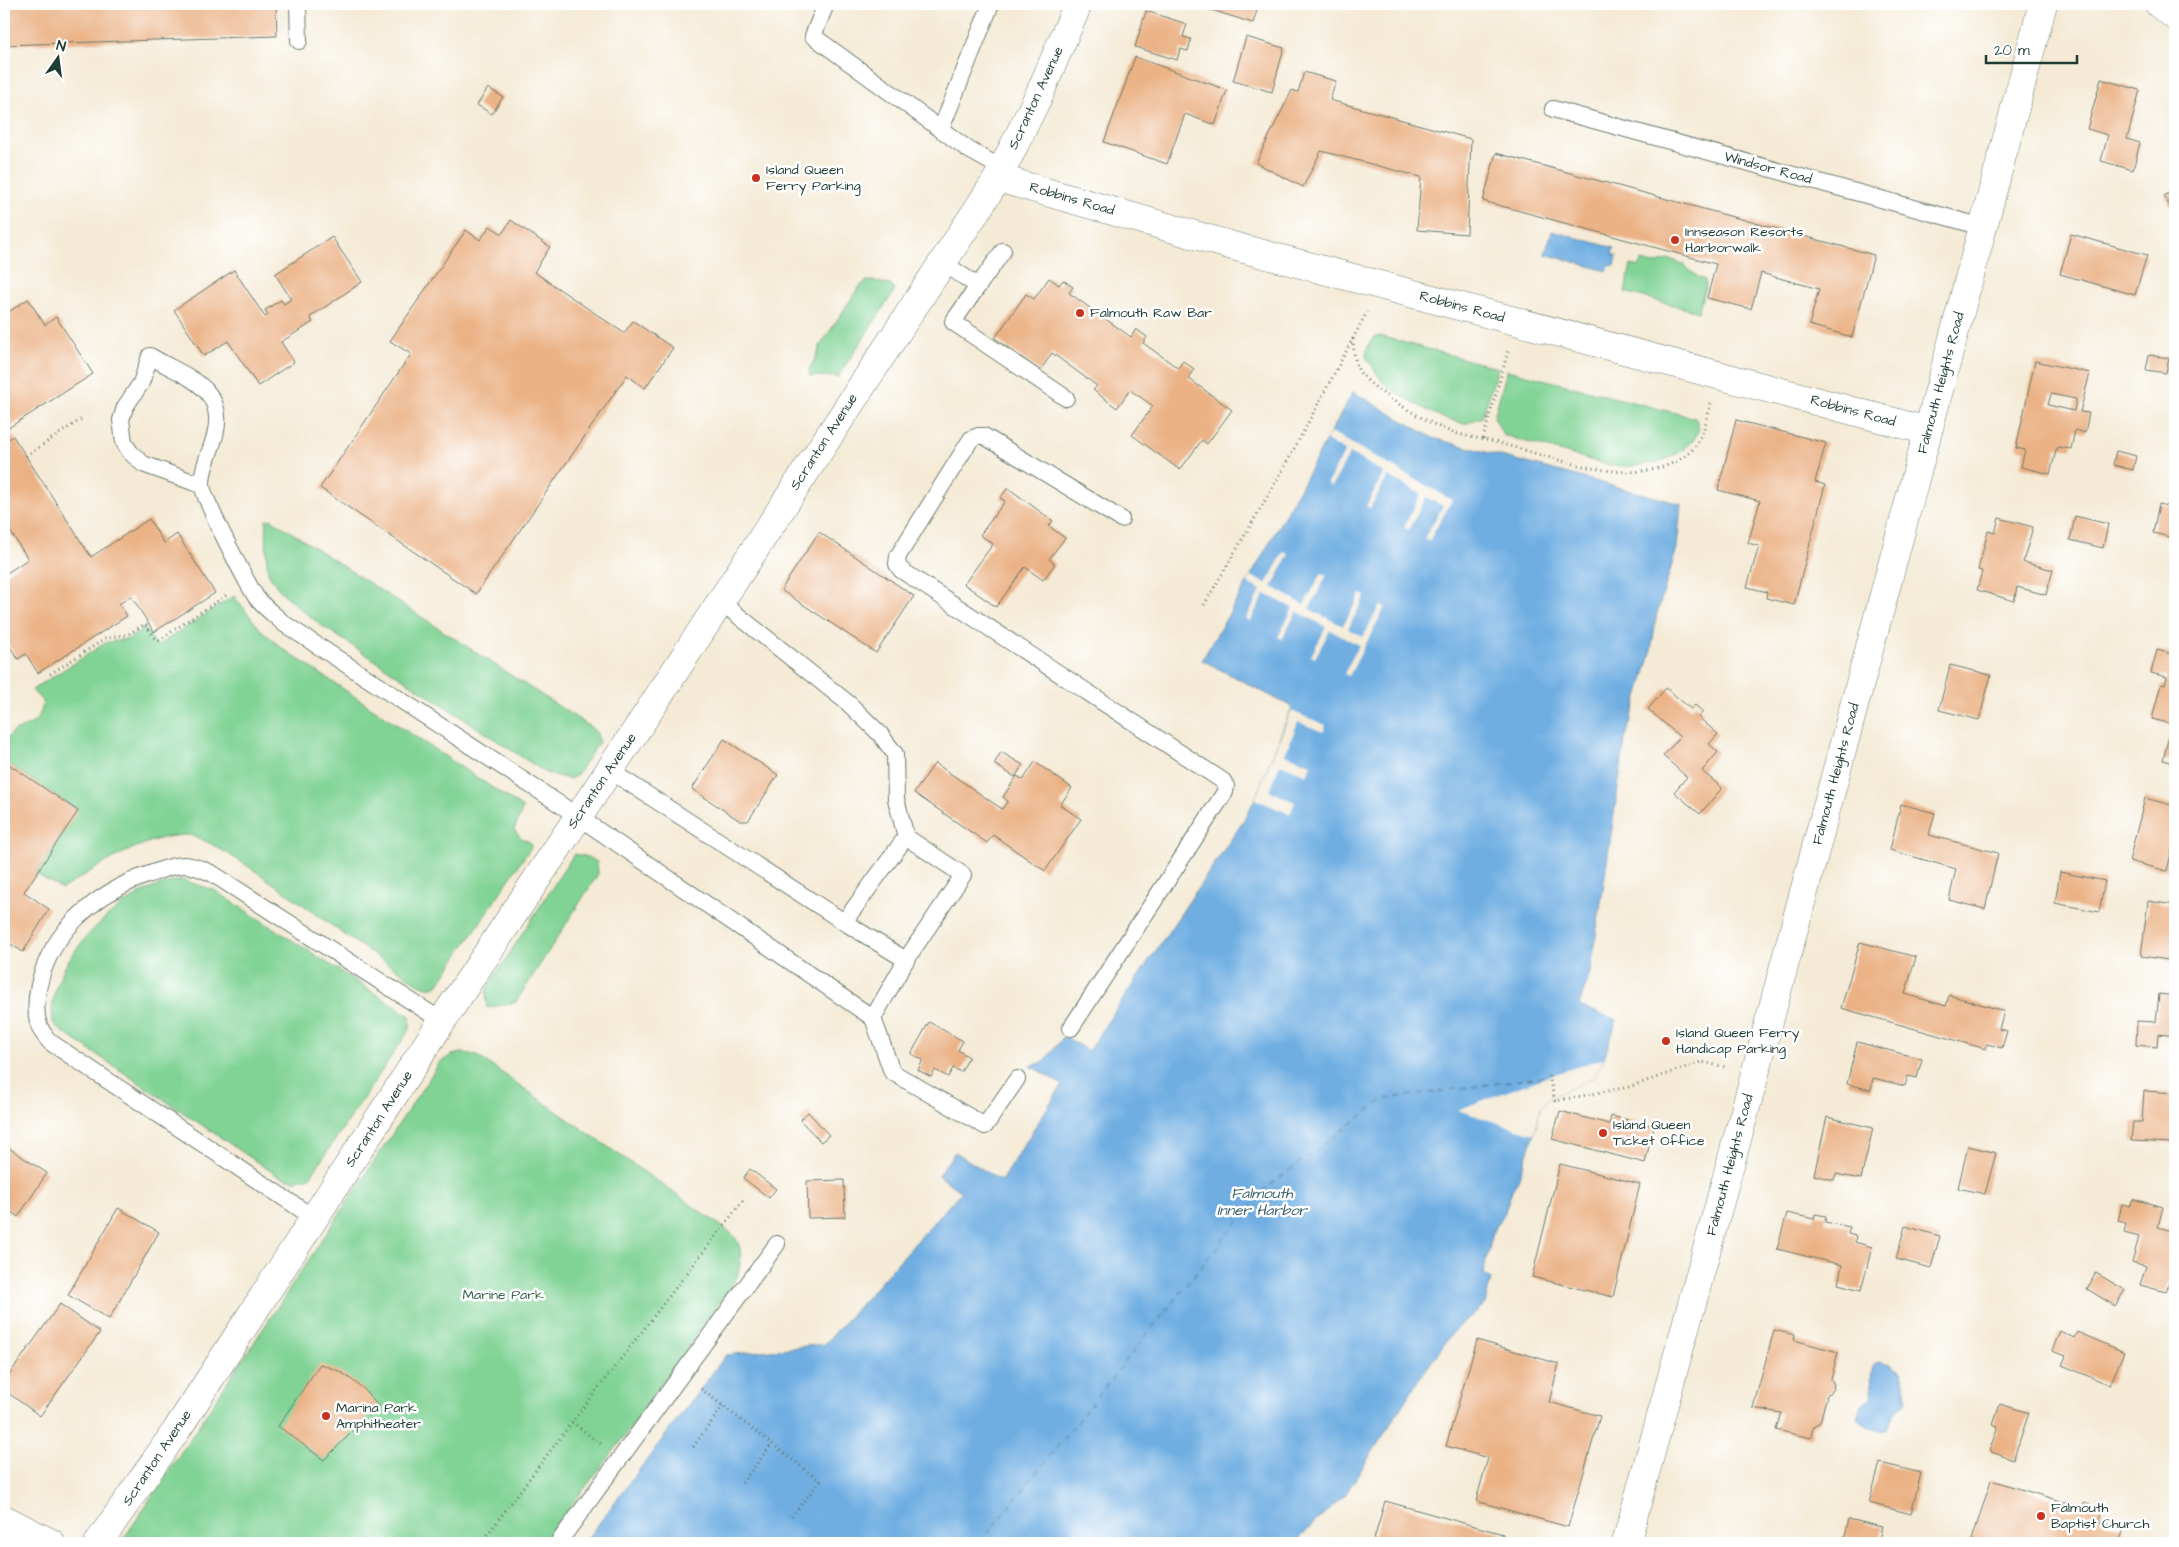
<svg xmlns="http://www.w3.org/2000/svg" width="2179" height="1547" font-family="'Architects Daughter',sans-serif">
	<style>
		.green { fill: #80d395; stroke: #508864 }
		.water { fill: #6faee2; stroke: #47768b }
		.pier { fill: #f4ead5 }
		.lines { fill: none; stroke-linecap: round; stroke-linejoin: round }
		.ferry { stroke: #375f68; stroke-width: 1; stroke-dasharray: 6 5; stroke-linecap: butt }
		.building { fill: #ebb286; fill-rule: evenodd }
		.service-casing { stroke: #6a7a6c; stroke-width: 18 }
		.minor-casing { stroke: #6a7a6c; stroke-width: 29 }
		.tertiary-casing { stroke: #6a7a6c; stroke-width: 29 }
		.secondary-casing { stroke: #6a7a6c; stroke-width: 29 }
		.path { stroke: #6a7a6c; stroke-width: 3; stroke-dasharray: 1 4; stroke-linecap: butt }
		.service { stroke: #fff; stroke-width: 16 }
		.minor { stroke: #fff; stroke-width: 28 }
		.tertiary { stroke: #fff; stroke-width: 28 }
		.secondary { stroke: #fff; stroke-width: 28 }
		.poi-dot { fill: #c8321e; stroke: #fff; stroke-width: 2 }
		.labels { text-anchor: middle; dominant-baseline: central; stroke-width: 5; stroke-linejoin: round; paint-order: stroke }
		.street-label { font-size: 14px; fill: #1f3d34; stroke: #fff }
		.poi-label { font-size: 14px; fill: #1f3d34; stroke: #fff; text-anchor: start }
		.park-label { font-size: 14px; fill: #37624c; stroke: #fff }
		.water-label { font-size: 15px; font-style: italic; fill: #375f68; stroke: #fff }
	</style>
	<rect width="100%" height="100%" fill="#fff"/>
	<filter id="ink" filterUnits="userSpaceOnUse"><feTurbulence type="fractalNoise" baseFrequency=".02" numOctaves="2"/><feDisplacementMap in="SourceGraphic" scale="10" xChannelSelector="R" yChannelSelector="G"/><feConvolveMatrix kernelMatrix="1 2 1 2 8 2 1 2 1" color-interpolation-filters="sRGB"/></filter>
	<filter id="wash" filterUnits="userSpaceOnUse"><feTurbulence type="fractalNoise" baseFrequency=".0096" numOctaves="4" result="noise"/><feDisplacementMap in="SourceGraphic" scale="20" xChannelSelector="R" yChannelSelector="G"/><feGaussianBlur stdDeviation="1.12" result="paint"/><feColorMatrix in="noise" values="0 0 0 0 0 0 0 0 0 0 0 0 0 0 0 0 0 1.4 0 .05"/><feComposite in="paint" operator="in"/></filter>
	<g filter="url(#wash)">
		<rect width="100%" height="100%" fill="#f4ead5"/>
		<!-- green -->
		<g class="green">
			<path d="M1668 260C1684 259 1690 275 1705 280L1706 284 1698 312 1625 292 1631 265 1639 267 1641 261 1654 264Z"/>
			<path d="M867 281H875L893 286 895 290 838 377 810 376 809 370 818 353 820 346 859 287Z"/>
			<path d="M1380 336 1498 368 1482 417 1465 424 1443 418 1425 409 1393 391 1382 381 1366 357C1367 348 1368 337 1380 336Z"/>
			<path d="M1507 370 1695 418C1701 427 1698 434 1692 442 1672 463 1637 469 1610 465 1599 463 1587 459 1577 456 1552 449 1527 442 1503 435L1494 417Z"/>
			<path d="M271 519 592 728 597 733 599 742 576 776 569 779 546 773 318 623C301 609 278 594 269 574 265 565 267 531 266 520Z"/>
			<path d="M234 596 261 630 283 649 523 808 514 830 521 838 530 842 531 847 438 985C429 990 423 986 414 981 390 965 366 950 342 933 315 914 212 835 186 835 145 835 96 868 62 889L36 874 78 810 4 761C4 756 2 747 5 742 16 720 39 735 43 702L32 690 107 642 129 639 144 628 157 646Z"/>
			<path d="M574 854 585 856 597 862 598 874 516 1002 487 1008 486 992 489 985Z"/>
			<path d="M182 880 214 890 410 1016V1029L310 1177C298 1182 290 1180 278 1176L57 1028 53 1022C43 961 125 886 182 880Z"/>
			<path d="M462 1053 471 1054 479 1057 730 1232C744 1245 742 1260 737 1277L619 1444 542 1543H121L440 1062 452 1055Z"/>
		</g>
		<!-- water -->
		<g class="water">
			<path d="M1552 231 1614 248 1612 254 1617 256 1615 266 1609 265 1607 271 1545 254Z"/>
			<path d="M1353 392 1433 438 1681 504 1677 548 1657 613 1650 657 1625 740 1591 969 1579 1006 1617 1020 1604 1058 1594 1077 1551 1097 1541 1106 1534 1134 1518 1180 1512 1190 1505 1212 1493 1232 1483 1274 1491 1279 1485 1304 1455 1330 1423 1373 1345 1495 1316 1521 1295 1543H584L726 1355 825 1344 961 1192 938 1175 955 1152 1001 1181 1062 1085 1031 1066 1044 1062 1064 1036 1088 1051 1242 823 1255 799 1292 707 1202 660 1251 576Z"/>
			<path d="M1878 1362 1891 1365 1902 1372 1907 1402 1894 1414 1886 1430C1875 1433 1865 1426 1858 1417L1862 1405 1872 1398C1874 1386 1866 1369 1878 1362Z"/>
		</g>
		<!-- pier -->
		<g class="pier">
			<path d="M1331 432 1452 500 1429 541 1424 539 1443 506 1426 497 1409 530 1404 527 1421 494 1388 476 1370 508 1366 506 1384 473 1350 453 1332 486 1327 484 1345 451 1326 440Z"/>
			<path d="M1284 552 1289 554 1272 587 1304 605 1322 573 1327 575 1309 609 1343 626 1361 594 1365 596 1348 629 1363 637 1380 605 1385 607 1349 676 1344 674 1359 645 1330 630 1315 658 1311 656 1326 627 1297 611 1282 639 1278 637 1293 608 1265 594 1250 621 1246 619 1261 590 1247 583 1251 576 1266 584Z"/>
			<path d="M1291 711 1326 725 1323 732 1298 722 1285 754 1311 764 1307 775 1280 764 1269 791 1295 802 1290 814 1255 799Z"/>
			<path d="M1604 1058 1594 1077 1551 1097 1541 1106 1534 1134 1457 1110 1549 1076Z"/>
		</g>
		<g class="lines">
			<!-- ferry -->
			<path class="ferry" d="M980 1543 1262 1191 1384 1099 1549 1076"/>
		</g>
		<g id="blocks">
			<!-- building -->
			<g class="building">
				<path d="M4 4H276L277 36 4 45Z"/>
				<path d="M1192 4H1259L1253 23Z"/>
				<path d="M1146 11 1187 24 1183 37 1191 39 1188 51 1180 49 1177 60 1135 47Z"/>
				<path d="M1246 37 1284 48 1272 92 1233 81Z"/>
				<path d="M1135 57 1227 90 1215 125 1185 114 1167 164 1104 142Z"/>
				<path d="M1304 72 1336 81 1330 100 1471 139 1467 234 1417 230 1421 177 1321 151 1303 187 1256 163 1292 90 1298 92Z"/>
				<path d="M2101 79 2140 90 2127 139 2140 143 2133 170 2101 161 2108 135 2087 129Z"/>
				<path d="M488 88 503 97 492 114 477 105Z"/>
				<path d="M1496 153 1874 255 1852 337 1809 325 1819 289 1761 273 1751 309 1707 298 1716 264 1483 201Z"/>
				<path d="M2175 189V213L2174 214 2164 196Z"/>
				<path d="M511 220 550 247 534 272 624 333 633 321 673 348 645 388 627 375 476 594 320 488 411 354 390 341 466 230 480 240 490 226 502 234Z"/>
				<path d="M2071 234 2147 255 2135 295 2060 274Z"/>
				<path d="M332 237 362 282 310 317 313 322 281 342 294 362 258 386 228 341 204 356 174 310 234 270 265 317 268 315 265 310 281 300 284 304 291 299 275 274Z"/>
				<path d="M1049 278 1059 285 1063 280 1073 287 1069 293 1131 337 1136 329 1147 337 1143 343 1178 368 1183 361 1194 369 1188 378 1232 410 1207 444 1202 440 1180 470 1132 435 1153 406 1130 390 1117 408 1093 390 1097 386 1052 353 1040 371 995 338 1026 294 1034 299Z"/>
				<path d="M28 299 45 325 56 317 93 374 5 430 4 428V315Z"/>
				<path d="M2149 355 2169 358 2166 373 2146 370Z"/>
				<path d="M2035 361 2090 373 2080 412 2089 413 2085 433 2075 430 2071 449 2057 447 2050 474 2021 467 2025 450 2016 448ZM2051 394 2076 399 2074 411 2048 405Z"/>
				<path d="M1736 420 1826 443 1815 482 1825 485 1794 605 1766 598 1767 592 1747 587 1759 546 1748 543 1760 501 1718 490Z"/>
				<path d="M13 436 91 557 149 519 164 543 177 534 215 593 154 632 131 596 119 604 127 616 38 673 26 654 18 659 4 638V575L28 559 4 522V442Z"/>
				<path d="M2116 451 2136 456 2133 470 2113 465Z"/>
				<path d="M1008 488 1053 521 1049 526 1065 538 1049 559 1055 564 1043 580 1025 567 996 607 964 584 993 544 980 535 1005 501 1000 498Z"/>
				<path d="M2159 504 2175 508V538L2153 533Z"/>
				<path d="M2075 516 2108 524 2103 548 2070 540Z"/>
				<path d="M1999 518 2033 527 2023 562 2053 570 2046 595 2017 587 2014 601 1977 590 1982 571 1978 570 1988 531 1995 533Z"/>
				<path d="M819 532 914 596 876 653 781 590Z"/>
				<path d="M2157 650 2175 655V763L2163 760 2172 724 2152 719 2161 684 2165 685 2167 677 2151 673Z"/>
				<path d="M1950 665 1991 675 1979 720 1939 710Z"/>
				<path d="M1666 688 1691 709 1695 705 1703 712 1698 717 1718 734 1709 744 1718 752 1702 771 1722 788 1700 814 1674 792 1687 777 1663 756 1680 737 1648 709Z"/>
				<path d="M724 739 778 775 748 821H740L692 789Z"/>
				<path d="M1001 752 1023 765 1015 777 994 764Z"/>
				<path d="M4 761 78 811 24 892 49 909 23 952 4 940Z"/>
				<path d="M1035 762 1072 788 1060 805 1081 819 1045 871 993 835 987 843 914 793 935 763 1002 809 1008 801 1003 797 1017 776 1023 780Z"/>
				<path d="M2145 798 2175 806V838L2167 871 2129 861Z"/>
				<path d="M1901 804 1935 813 1929 835 1998 853 1985 909 1949 900 1956 869 1890 850Z"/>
				<path d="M2060 872 2105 881 2099 912 2055 903Z"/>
				<path d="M2148 901 2175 905V961L2141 956Z"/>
				<path d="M1860 942 1916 957 1905 994 1946 1006 1949 995 2004 1011 1999 1029 2007 1031 2002 1048 1987 1044 1986 1049 1841 1008Z"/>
				<path d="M2159 994 2175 996V1036L2158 1034 2157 1047 2136 1045 2137 1021 2156 1022Z"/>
				<path d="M929 1022 963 1041 958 1050 969 1057 961 1072 953 1068 948 1077 935 1070 931 1077 918 1070 923 1060 911 1054Z"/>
				<path d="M1857 1042 1922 1059 1917 1078 1908 1076 1905 1086 1873 1078 1871 1090 1847 1084Z"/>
				<path d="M2144 1091 2175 1093V1143L2131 1141 2133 1122H2142Z"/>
				<path d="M1560 1111 1609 1124 1611 1116 1654 1126 1645 1163 1552 1139Z"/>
				<path d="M808 1112 829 1135 821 1142 800 1120Z"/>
				<path d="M1827 1117 1873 1128 1861 1179 1836 1174 1834 1180 1814 1175Z"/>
				<path d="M4 1145 47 1173 18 1217 4 1207Z"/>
				<path d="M1968 1146 1996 1153 1985 1194 1958 1188Z"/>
				<path d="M1560 1164 1640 1184 1613 1297 1532 1277Z"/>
				<path d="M750 1169 776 1189 769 1198 743 1178Z"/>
				<path d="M844 1180 845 1217 808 1218 807 1181Z"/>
				<path d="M2133 1199 2163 1207 2158 1227 2175 1232V1274L2172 1273 2166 1292 2140 1285 2146 1266 2132 1262 2139 1237 2124 1233 2126 1223 2118 1221 2122 1204 2130 1206Z"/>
				<path d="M118 1208 159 1232 109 1319 68 1295Z"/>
				<path d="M1787 1213 1814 1219 1815 1214 1826 1216 1825 1222 1850 1227 1848 1234 1856 1236 1855 1242 1872 1247 1861 1290 1838 1284 1842 1265 1777 1249Z"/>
				<path d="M1905 1226 1940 1236 1931 1268 1896 1259Z"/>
				<path d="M2096 1273 2125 1290 2115 1306 2087 1289Z"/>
				<path d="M60 1304 100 1332 40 1416 4 1390V1382Z"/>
				<path d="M1774 1330 1795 1335 1794 1340 1838 1352 1831 1380 1834 1384 1833 1389 1827 1395 1820 1422 1813 1426 1811 1438 1776 1430 1781 1413 1753 1408Z"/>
				<path d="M2060 1331 2074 1338 2077 1332 2124 1352 2110 1385 2062 1365 2066 1356 2052 1351Z"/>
				<path d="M1477 1340 1559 1364 1549 1402 1600 1416 1568 1527 1476 1501 1488 1458 1446 1446Z"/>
				<path d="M320 1364 339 1371 348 1377 364 1389 378 1406 324 1460 278 1426Z"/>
				<path d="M2000 1404 2029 1413 2013 1460 1989 1451 1998 1427 1993 1425Z"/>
				<path d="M1880 1463 1921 1473 1911 1514 1869 1503Z"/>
				<path d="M1991 1480 2083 1508 2084 1503 2103 1510 2099 1522 2124 1529 2119 1543H1971Z"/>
				<path d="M1385 1501 1503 1534 1500 1543H1373Z"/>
				<path d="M1849 1519 1882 1527 1878 1543H1843Z"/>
			</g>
		</g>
	</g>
	<g filter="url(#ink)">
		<use href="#blocks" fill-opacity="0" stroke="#6a7a6c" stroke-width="1"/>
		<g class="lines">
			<!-- service casing -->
			<g class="service-casing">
				<g id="service">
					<path d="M298 4 299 41"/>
					<path d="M826 4 813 36 969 150 1003 169"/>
					<path d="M1553 109 1983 227"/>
					<path d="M941 129 991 4"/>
					<path d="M942 262 978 286 953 322 1066 398"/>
					<path d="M978 286 1003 251"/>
					<path d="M201 485 143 464 130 452 124 442 121 420 125 407 141 383 150 356C182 376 228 386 215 435 211 452 202 466 202 483 201 495 247 583 256 597 263 607 275 615 283 623L561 805 873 1018 906 960"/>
					<path d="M721 602 848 703 880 734 895 754 896 799 906 837 844 922"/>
					<path d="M609 770 844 922 906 960 963 875 906 837"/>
					<path d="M873 1018 892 1072 985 1126 1017 1079"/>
					<path d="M1071 1028 1225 792 1226 786 1223 781 901 570 897 564 898 556 971 439 978 436H984L1121 519"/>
					<path d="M314 1218 50 1042C37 1028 35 1016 37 997 44 937 93 894 147 875 159 871 171 865 184 865 194 865 204 870 213 874L442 1021"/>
					<path d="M558 1543 777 1244"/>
				</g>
			</g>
			<!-- minor casing -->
			<g class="minor-casing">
				<g id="minor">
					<path d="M998 178 1233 246 1928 431"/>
					<path d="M4 1519 51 1543"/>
				</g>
			</g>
			<!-- tertiary casing -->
			<g class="tertiary-casing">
				<g id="tertiary">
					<path d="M2159 4 2175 16"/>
					<path d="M98 1543 176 1431 446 1015 641 723 998 178 1039 95 1078 4"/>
				</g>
			</g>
			<!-- secondary casing -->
			<g class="secondary-casing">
				<path id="secondary" d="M1626 1543 1749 1096 2043 4"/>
			</g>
			<!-- path -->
			<g class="path">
				<path d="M1353 339C1354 351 1354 366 1362 375 1376 392 1423 420 1444 429 1463 437 1486 439 1506 445 1557 458 1633 490 1682 458 1702 446 1705 424 1711 403"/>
				<path d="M1483 439 1509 348"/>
				<path d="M26 456 83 418"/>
				<path d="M1204 605 1284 468 1367 312"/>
				<path d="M50 674 105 639 114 636 127 635 145 624 156 639 159 640 228 594"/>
				<path d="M1549 1076 1555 1101 1629 1087 1701 1062 1726 1067"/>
				<path d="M701 1389 820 1481 790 1518"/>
				<path d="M572 1422 601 1444"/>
				<path d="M693 1447 723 1406"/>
				<path d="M742 1483 772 1444"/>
				<path d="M481 1543 572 1422 745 1198"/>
			</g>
			<!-- service -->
			<use href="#service" class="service"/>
			<!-- minor -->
			<use href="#minor" class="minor"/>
			<!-- tertiary -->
			<use href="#tertiary" class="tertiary"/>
			<!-- secondary -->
			<use href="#secondary" class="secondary"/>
		</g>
	</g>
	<!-- markers -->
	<g class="poi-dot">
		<circle cx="756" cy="178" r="5"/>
		<circle cx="1675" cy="240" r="5"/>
		<circle cx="1080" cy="313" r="5"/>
		<circle cx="1666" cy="1041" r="5"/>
		<circle cx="1603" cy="1133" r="5"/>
		<circle cx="326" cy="1416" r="5"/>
		<circle cx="2041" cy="1516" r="5"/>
	</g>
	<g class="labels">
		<!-- street labels -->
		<g class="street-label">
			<text transform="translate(1036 98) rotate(-65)">Scranton Avenue</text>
			<text transform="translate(1768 168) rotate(15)">Windsor Road</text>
			<text transform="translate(1072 199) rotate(16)">Robbins Road</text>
			<text transform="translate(1462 307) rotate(15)">Robbins Road</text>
			<text transform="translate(1941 383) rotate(-75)">Falmouth Heights Road</text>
			<text transform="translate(1853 411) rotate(15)">Robbins Road</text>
			<text transform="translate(824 442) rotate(-57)">Scranton Avenue</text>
			<text transform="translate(1836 774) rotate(-75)">Falmouth Heights Road</text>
			<text transform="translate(602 781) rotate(-56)">Scranton Avenue</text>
			<text transform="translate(379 1119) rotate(-57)">Scranton Avenue</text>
			<text transform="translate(1730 1165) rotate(-75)">Falmouth Heights Road</text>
			<text transform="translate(157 1458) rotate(-56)">Scranton Avenue</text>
		</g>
		<!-- poi labels -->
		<g class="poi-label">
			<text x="766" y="170">Island Queen<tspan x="766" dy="16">Ferry Parking</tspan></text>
			<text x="1685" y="232">Innseason Resorts<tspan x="1685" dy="16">Harborwalk</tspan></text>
			<text x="1090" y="313">Falmouth Raw Bar</text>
			<text x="1676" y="1033">Island Queen Ferry<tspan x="1676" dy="16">Handicap Parking</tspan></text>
			<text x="1613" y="1125">Island Queen<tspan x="1613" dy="16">Ticket Office</tspan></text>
			<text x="336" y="1408">Marina Park<tspan x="336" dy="16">Amphitheater</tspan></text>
			<text x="2051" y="1508">Falmouth<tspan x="2051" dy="16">Baptist Church</tspan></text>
		</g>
		<!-- park labels -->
		<g class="park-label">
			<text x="503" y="1295">Marine Park</text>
		</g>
		<!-- water labels -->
		<g class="water-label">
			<text x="1262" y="1193">Falmouth<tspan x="1262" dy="17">Inner Harbor</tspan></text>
		</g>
	</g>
	<!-- margin -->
	<rect width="2179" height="1547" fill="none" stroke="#fff" stroke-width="20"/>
	<!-- north arrow -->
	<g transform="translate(58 58) rotate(14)" stroke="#ffffff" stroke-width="4" paint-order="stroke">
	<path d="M0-4L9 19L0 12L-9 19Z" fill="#1f3d34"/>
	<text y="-8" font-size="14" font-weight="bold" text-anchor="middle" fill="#1f3d34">N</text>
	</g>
	<!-- scale -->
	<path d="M1986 55v8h91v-8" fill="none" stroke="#1f3d34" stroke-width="2.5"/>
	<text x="1994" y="55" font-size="15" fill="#1f3d34" stroke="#ffffff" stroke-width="4" paint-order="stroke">20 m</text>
</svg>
